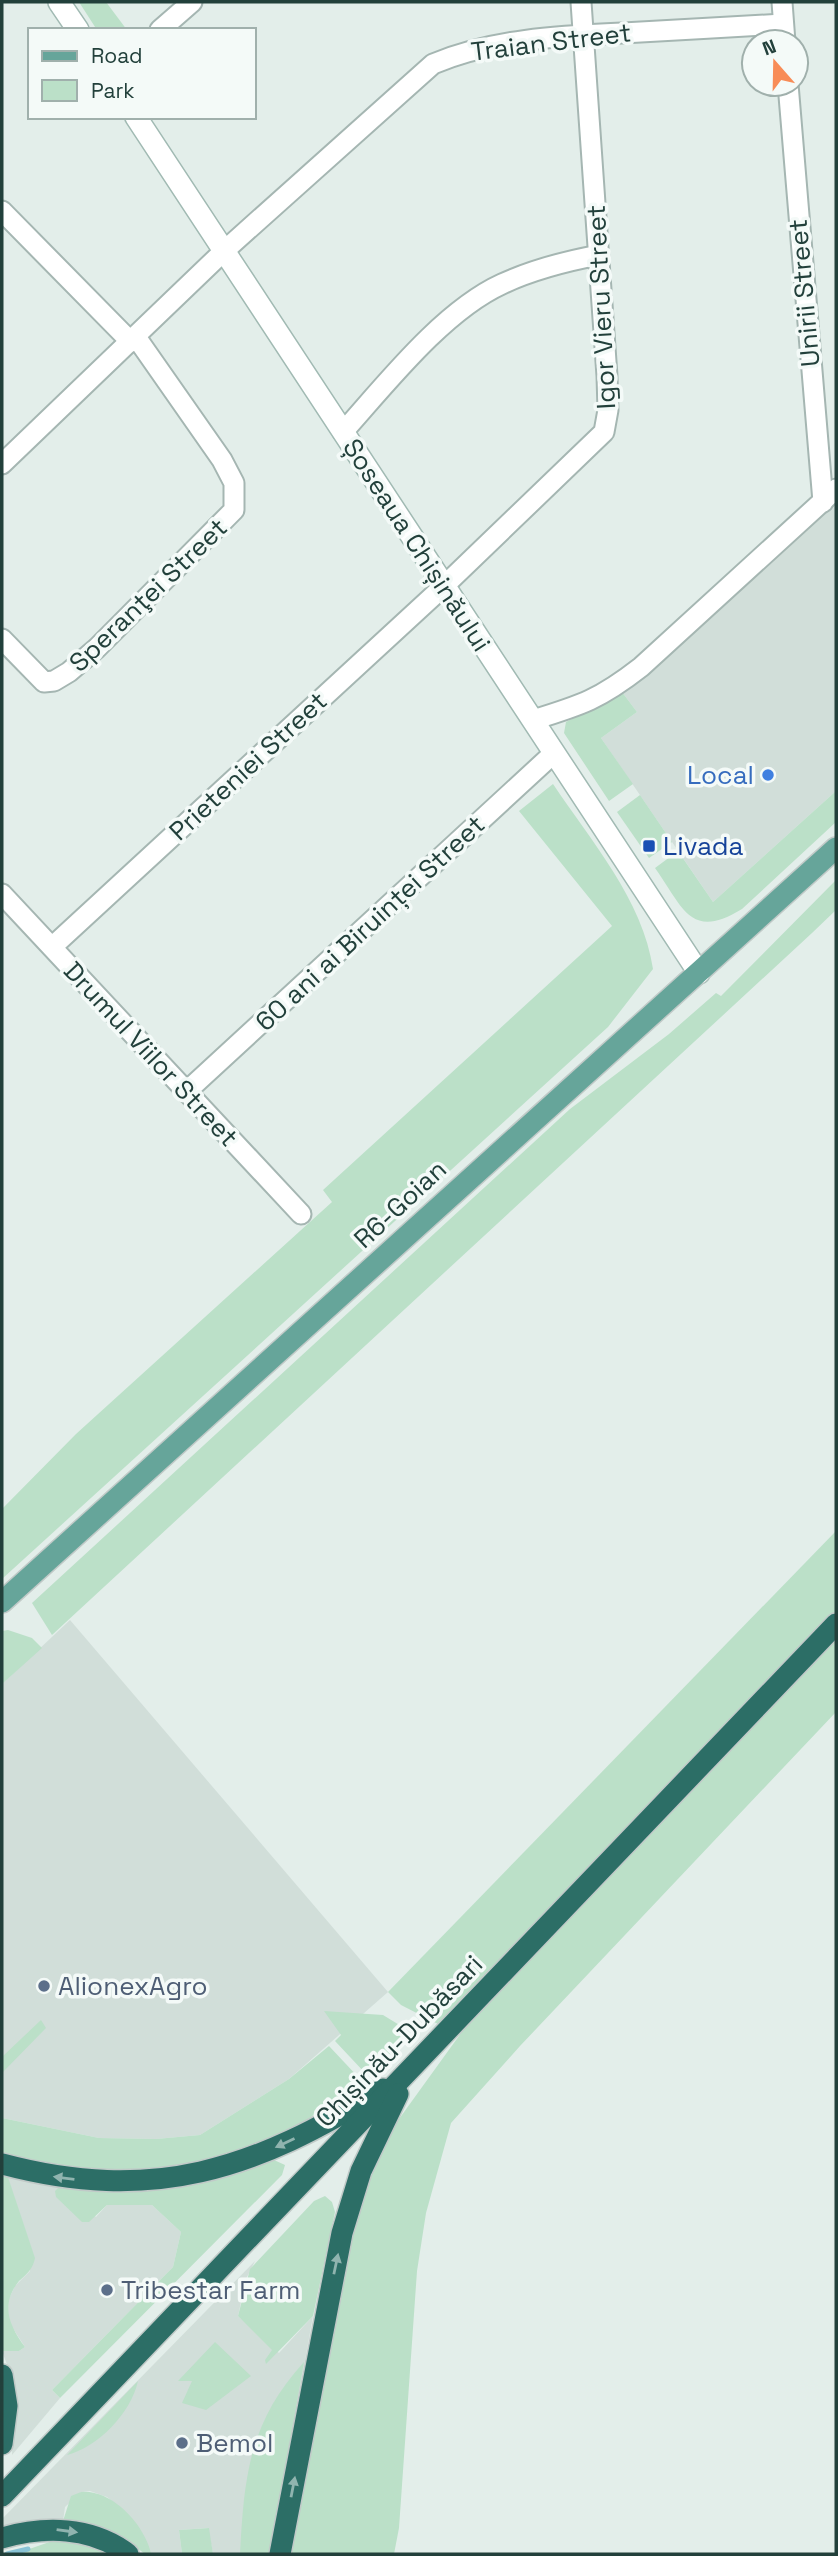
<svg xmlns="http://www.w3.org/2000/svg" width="838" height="2556" font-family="'Space Grotesk',sans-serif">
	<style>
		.built { fill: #d1ded9 }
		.green { fill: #bbe0c8 }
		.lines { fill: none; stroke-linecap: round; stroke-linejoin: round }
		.stream { stroke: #89c3d5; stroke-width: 5 }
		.street-casing { stroke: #a5b6b2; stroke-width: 23 }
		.secondary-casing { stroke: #a1bab3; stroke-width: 24 }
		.primary-casing { stroke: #c1cac8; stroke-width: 24 }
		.highway-casing { stroke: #c1cac8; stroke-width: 24 }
		.street { stroke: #fff; stroke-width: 19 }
		.secondary { stroke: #fff; stroke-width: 21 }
		.primary { stroke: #66a59a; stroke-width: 21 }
		.highway { stroke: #2c6e66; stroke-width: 21 }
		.oneway { fill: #90b4af }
		.shop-dot { fill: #3f7fe0; stroke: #f4faf8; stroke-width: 2.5 }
		.transit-dot { fill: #1a4fb4; stroke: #f4faf8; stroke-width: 2.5 }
		.service-dot { fill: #5c6f8a; stroke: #f4faf8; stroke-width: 2.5 }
		.labels { text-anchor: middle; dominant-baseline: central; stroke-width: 7; stroke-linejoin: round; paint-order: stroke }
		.street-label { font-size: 26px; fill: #22403b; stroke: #f4faf8 }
		.shop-label { font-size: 26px; fill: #366cbe; stroke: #f4faf8; text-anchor: end }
		.transit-label { font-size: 26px; fill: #164399; stroke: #f4faf8; text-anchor: start }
		.service-label { font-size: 26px; fill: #4e5e75; stroke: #f4faf8; text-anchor: start }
	</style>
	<rect width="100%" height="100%" fill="#e3eeea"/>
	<!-- built -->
	<g class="built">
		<path d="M836 500V791L713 902 601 738 637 712 622 692Z"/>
		<path d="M70 1620 388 1992 289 2079 200 2135 156 2139 99 2138 2 2118V1684Z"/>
		<path d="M7 2174 61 2185 96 2217 107 2205H152L181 2232 173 2267 52 2390 60 2398 12 2455 14 2405 9 2370 2 2351H19L25 2347 7 2319 6 2305 15 2286 30 2271Z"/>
		<path d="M255 2261 246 2279 238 2316 279 2353 313 2316 270 2554H213L208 2528 179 2530 182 2554H151L131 2518 107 2497 90 2491 81 2492 65 2507 63 2521 2 2531V2519Z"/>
	</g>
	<!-- green -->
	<g class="green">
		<path d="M79 2H106L127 30H97Z"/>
		<path d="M622 692 637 712 601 738 633 784 609 801 564 733 566 722Z"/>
		<path d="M553 784C591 841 643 900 653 969L608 1027 2 1579V1509L76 1434 332 1202 323 1190 612 926 519 811Z"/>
		<path d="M836 791V822L742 909C690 941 683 907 655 868L678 851 713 902Z"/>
		<path d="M640 795 672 842 649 858 617 812Z"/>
		<path d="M836 880V910L812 933 52 1635 32 1603 570 1109 669 1034 716 993 721 996Z"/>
		<path d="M836 1531V1611L438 2024 401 2005 388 1992Z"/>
		<path d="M8 1630 32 1638 42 1648 2 1684V1631Z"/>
		<path d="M836 1638V1712L520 2046 451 2123 426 2213 417 2271 399 2528 394 2554H290L353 2224 370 2169 386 2137 469 2022Z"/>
		<path d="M324 2011 383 2015 401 2026 404 2038 380 2065 366 2074 335 2041 341 2035Z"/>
		<path d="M41 2020 46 2028 2 2073V2057Z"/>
		<path d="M329 2046 360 2079C337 2098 312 2118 286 2133 203 2179 91 2185 2 2153V2118L99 2138 156 2139 200 2135 289 2079Z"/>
		<path d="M274 2160 285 2165 282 2175 60 2398 52 2390 173 2267 181 2232 152 2205H107L89 2222H82L56 2197 55 2191 61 2185Z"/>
		<path d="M2 2170 7 2174 35 2258C33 2269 27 2274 19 2281 0 2305 9 2325 25 2347L19 2351H2Z"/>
		<path d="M325 2196 332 2202 335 2212 313 2316 266 2364 265 2360 272 2350 238 2316 250 2269 314 2201Z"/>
		<path d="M215 2342 251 2376 206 2410 182 2403 192 2381H178Z"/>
		<path d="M304 2362 270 2554H240C244 2477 249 2422 304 2362Z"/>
		<path d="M138 2381C131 2413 98 2447 67 2455Z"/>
		<path d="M81 2492C112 2489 145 2525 151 2554H145C121 2535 95 2519 63 2521L71 2496Z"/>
		<path d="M209 2528 213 2554H182L179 2530Z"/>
		<path d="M58 2539 85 2544 113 2554H15Z"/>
	</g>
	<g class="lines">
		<!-- stream -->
		<path class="stream" d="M7 2554 28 2549"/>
		<!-- street casing -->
		<g class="street-casing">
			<g id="street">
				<path d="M782 2 785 42"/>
				<path d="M160 30 192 2"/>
				<path d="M788 84 823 502"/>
				<path d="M2 211 131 342"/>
				<path d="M343 432C386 384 443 311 502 284 532 270 567 261 599 255"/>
				<path d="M2 464 224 251 433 64C492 39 559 36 623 33 676 30 730 27 783 24"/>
				<path d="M2 639 44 682 54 681 69 672 97 648 234 510V483L222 460 136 337"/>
				<path d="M533 720C582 705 600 699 641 667L836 489"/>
				<path d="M2 894 301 1214"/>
				<path d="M52 947 444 586 604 432 608 410 607 376 581 2"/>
				<path d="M186 1092 554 753"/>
			</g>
		</g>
		<!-- secondary casing -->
		<g class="secondary-casing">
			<g id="secondary">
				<path d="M59 2 78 30"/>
				<path d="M136 117 699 973"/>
			</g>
		</g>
		<!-- primary casing -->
		<g class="primary-casing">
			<path id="primary" d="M2 1602 836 848"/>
		</g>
		<!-- highway casing -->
		<g class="highway-casing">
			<g id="highway">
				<path d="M2 2164C152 2204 255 2170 383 2089"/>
				<path d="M2 2375 7 2406 2 2444"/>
				<path d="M2 2496 836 1624"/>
				<path d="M2 2538C44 2526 91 2526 128 2554"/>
				<path d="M280 2554 342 2233 361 2171 398 2094"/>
			</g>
		</g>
		<!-- street -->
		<use href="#street" class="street"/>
		<!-- secondary -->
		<use href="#secondary" class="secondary"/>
		<!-- primary -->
		<use href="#primary" class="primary"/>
		<!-- highway -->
		<use href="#highway" class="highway"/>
	</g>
	<!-- one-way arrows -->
	<defs><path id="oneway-solid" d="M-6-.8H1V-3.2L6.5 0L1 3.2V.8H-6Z" transform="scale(1.75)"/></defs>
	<g class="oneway">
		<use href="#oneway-solid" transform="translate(285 2143) rotate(155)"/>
		<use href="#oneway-solid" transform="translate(64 2178) rotate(-173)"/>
		<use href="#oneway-solid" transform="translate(336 2264) rotate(-78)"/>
		<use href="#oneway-solid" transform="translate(293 2487) rotate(-79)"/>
		<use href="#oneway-solid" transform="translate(67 2531) rotate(8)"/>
	</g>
	<!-- markers -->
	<circle class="shop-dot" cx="768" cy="775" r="7"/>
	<rect class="transit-dot" x="642" y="839" width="14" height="14" rx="3.5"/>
	<g class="service-dot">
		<circle cx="44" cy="1986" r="7"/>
		<circle cx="107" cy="2290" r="7"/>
		<circle cx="182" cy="2443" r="7"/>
	</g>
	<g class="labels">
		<!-- street labels -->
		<g class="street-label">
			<text transform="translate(551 42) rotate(-7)">Traian Street</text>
			<text transform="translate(804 293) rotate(-95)">Unirii Street</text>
			<text transform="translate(601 307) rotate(-93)">Igor Vieru Street</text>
			<text transform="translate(417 545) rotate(57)">Șoseaua Chișinăului</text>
			<text transform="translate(148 595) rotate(-44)">Speranţei Street</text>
			<text transform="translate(248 766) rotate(-43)">Prieteniei Street</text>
			<text transform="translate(370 923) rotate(-43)">60 ani ai Biruinței Street</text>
			<text transform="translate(151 1054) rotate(47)">Drumul Viilor Street</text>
			<text transform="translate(400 1204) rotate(-43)">R6-Goian</text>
			<text transform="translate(399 2041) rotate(-46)">Chișinău-Dubăsari</text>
		</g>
		<!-- shop labels -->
		<g class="shop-label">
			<text x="754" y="775">Local</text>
		</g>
		<!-- transit labels -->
		<g class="transit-label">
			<text x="663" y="846">Livada</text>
		</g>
		<!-- service labels -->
		<g class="service-label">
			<text x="58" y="1986">AlionexAgro</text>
			<text x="121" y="2290">Tribestar Farm</text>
			<text x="196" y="2443">Bemol</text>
		</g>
	</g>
	<!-- border -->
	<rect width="838" height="2556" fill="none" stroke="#22403b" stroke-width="7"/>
	<!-- legend -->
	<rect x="28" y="28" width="228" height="91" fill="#f4faf8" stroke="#a0b0ac" stroke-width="2"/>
	<rect x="42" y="51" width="35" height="10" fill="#66a59a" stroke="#a0b0ac" stroke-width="2"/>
	<text x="91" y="63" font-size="21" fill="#22403b">Road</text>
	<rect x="42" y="80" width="35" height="21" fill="#bbe0c8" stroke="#a0b0ac" stroke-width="2"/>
	<text x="91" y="98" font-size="21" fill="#22403b">Park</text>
	<!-- north arrow -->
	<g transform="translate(775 63) rotate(340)"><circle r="33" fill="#f4faf8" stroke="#a0b0ac" stroke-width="2"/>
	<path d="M0-5L12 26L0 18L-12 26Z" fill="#f88c57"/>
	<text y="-10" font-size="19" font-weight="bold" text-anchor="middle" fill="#22403b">N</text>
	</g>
</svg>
